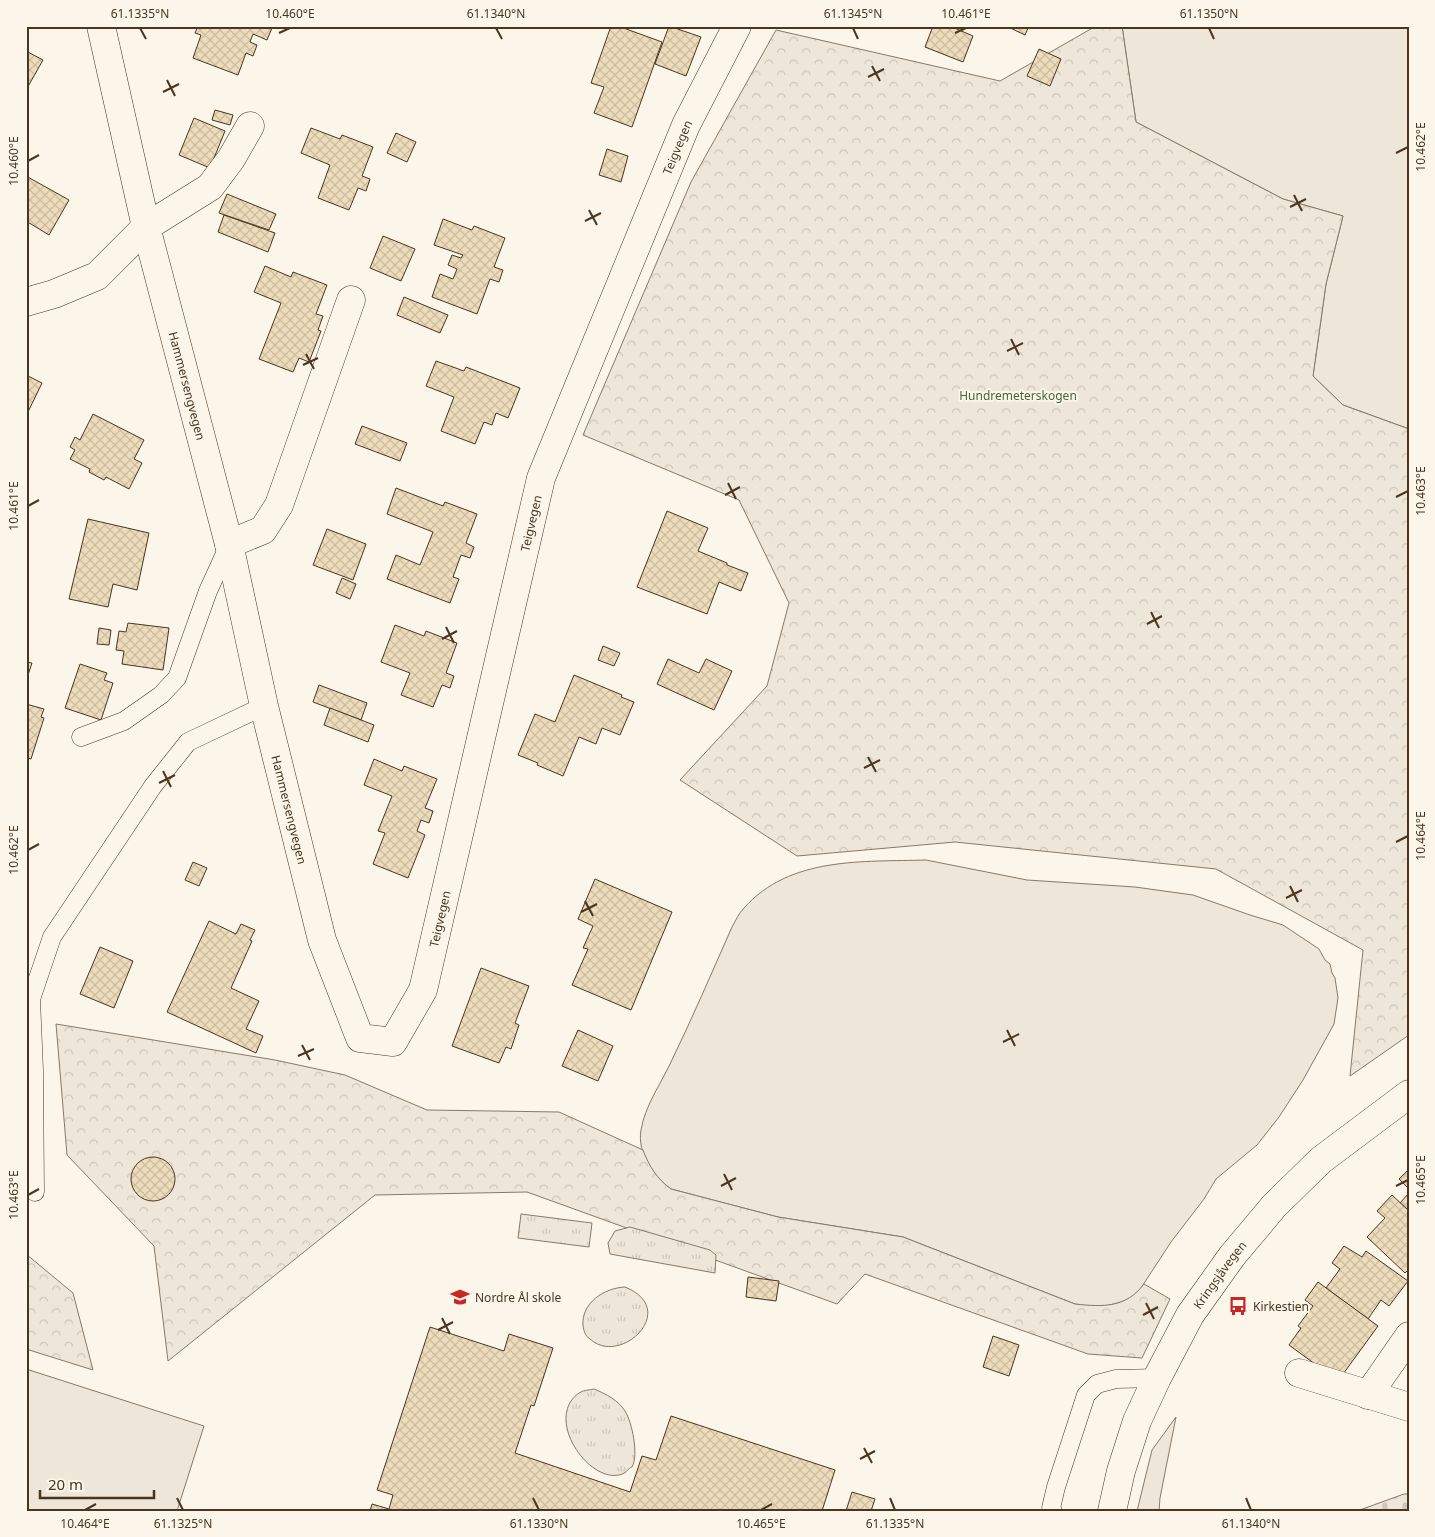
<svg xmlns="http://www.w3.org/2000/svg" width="1435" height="1537" font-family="'Noto Sans',sans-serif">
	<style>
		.grass { fill: #ede6d9; stroke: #887966 }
		.forest { fill: url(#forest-crowns); stroke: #887966 }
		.cemetery { fill: url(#cemetery-stones); stroke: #887966 }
		.park { fill: url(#park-tufts); stroke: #887966 }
		.building { fill: url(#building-cross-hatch); stroke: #4a3520 }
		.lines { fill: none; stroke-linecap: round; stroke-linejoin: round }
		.lane-casing { stroke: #4a3520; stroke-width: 19 }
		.street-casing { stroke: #4a3520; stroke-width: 29 }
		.secondary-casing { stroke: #4a3520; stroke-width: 29 }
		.lane { stroke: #fbf6e9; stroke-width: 18 }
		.street { stroke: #fbf6e9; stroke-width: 28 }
		.secondary { stroke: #fbf6e9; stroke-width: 28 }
		.ticks { fill: none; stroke: #4a3520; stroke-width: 2 }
		.labels { text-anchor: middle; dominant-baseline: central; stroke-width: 4; stroke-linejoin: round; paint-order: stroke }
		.street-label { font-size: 12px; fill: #4a3520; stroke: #fbf6e9 }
		.park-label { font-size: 12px; fill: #436837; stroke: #fbf6e9 }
		.poi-label { font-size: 12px; fill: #4a3520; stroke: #fbf6e9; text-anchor: start }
		.neatline { fill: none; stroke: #4a3520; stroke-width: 2 }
		.ticks-label { font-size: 12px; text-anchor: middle; fill: #4a3520 }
	</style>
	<defs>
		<pattern id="forest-crowns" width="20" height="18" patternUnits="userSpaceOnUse" patternTransform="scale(1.25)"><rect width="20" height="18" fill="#ede6d9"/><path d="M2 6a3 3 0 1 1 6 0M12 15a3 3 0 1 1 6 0" fill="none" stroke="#cdc6ba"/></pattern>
		<pattern id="cemetery-stones" width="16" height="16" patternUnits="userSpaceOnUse" patternTransform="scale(1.25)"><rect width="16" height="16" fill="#ede6d9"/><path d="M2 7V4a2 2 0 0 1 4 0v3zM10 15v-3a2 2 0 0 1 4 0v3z" fill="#cdc6ba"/></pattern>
		<pattern id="park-tufts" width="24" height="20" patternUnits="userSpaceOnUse" patternTransform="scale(1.25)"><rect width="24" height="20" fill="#ede6d9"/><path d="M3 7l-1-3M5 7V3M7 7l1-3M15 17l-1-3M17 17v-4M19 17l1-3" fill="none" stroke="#cdc6ba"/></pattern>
		<pattern id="building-cross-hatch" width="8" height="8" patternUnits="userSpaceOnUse" patternTransform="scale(1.25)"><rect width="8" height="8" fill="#ecdcbc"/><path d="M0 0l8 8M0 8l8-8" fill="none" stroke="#ccbda1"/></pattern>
	</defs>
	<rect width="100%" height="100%" fill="#fbf6e9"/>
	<!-- grass -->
	<g class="grass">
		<path d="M1122 26H1409V429L1343 405 1313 376 1326 284 1343 216 1283 199 1136 122Z"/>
		<path d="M926 860 1027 880 1135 887 1193 895 1250 915 1283 925 1319 949 1325 960 1330 964 1332 973 1335 978 1338 998 1334 1024 1303 1080 1279 1117 1257 1145 1216 1179 1204 1199 1171 1242 1139 1291 1131 1298 1121 1302 1110 1305 1096 1307 1075 1304 903 1237 778 1217 671 1189C653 1176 637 1153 641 1130 645 1106 660 1085 670 1064 692 1019 712 972 732 927 736 920 739 913 744 908 790 856 864 862 926 860Z"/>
		<path d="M26 1369 204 1426 177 1511H26Z"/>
		<path d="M1176 1417 1160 1498 1159 1511H1137L1152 1450Z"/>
	</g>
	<!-- forest -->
	<g class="forest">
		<path d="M1096 26H1122L1136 122 1283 199 1343 216 1326 284 1313 376 1343 405 1409 429V1035L1350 1076 1363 950 1216 869 955 842 797 856 680 780 767 686 789 603 739 500 583 435 691 182 776 30 1000 81Z"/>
		<path d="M56 1024 275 1060 345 1075 427 1110 559 1112 643 1150C649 1166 657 1179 671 1189L778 1217 903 1237 1075 1304C1103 1307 1126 1308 1144 1284L1170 1299 1142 1358 1088 1354 865 1274 837 1304 527 1192 375 1195 168 1361 154 1246 67 1155Z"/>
		<path d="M26 1254 73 1293 93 1370 26 1349Z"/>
	</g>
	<!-- cemetery -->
	<path class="cemetery" d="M1404 1494H1409V1511H1357Z"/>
	<!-- park -->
	<g class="park">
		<path d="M521 1214 592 1223 589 1247 518 1238Z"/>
		<path d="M630 1227 710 1250 716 1255 715 1273 610 1254 608 1243 615 1231Z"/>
		<path d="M625 1287C681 1310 620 1367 590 1339 585 1336 584 1331 583 1326 581 1303 604 1288 625 1287Z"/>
		<path d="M594 1389C606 1394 618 1400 625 1411 632 1422 639 1455 632 1467 631 1467 626 1471 626 1472 595 1492 541 1420 579 1393 583 1390 590 1390 594 1389Z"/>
	</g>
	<!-- building -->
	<g class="building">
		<path d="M198 26H266L272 28 267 40 253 34 250 42 257 45 253 56 246 53 238 75 193 58 201 35 195 33Z"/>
		<path d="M611 26H618L662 42 632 127 594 113 604 87 591 83Z"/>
		<path d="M669 26 701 37 686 76 655 64Z"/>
		<path d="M933 26H950L973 36 963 62 925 47Z"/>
		<path d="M1006 26H1029L1025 35Z"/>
		<path d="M1039 49 1061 59 1050 86 1027 76Z"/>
		<path d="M26 51 43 60 26 90Z"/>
		<path d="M215 110 233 115 230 125 212 120Z"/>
		<path d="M194 118 225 131 210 168 179 155Z"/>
		<path d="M311 128 340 139 342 135 373 147 362 176 370 179 366 191 358 188 349 210 318 198 330 165 301 153Z"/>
		<path d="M396 133 416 142 407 162 387 153Z"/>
		<path d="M607 149 628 156 621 182 599 175Z"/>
		<path d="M26 176 69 200 49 235 26 221Z"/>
		<path d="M227 194 276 214 269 230 219 213Z"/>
		<path d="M224 215 275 233 268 252 218 232Z"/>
		<path d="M443 219 472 230 474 226 505 238 494 267 503 270 499 282 490 279 477 314 432 297 440 274 453 279 457 269 448 265 452 255 461 258 463 255 434 245Z"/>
		<path d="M383 236 415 249 401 281 370 268Z"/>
		<path d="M265 266 291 277 293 272 327 285 316 314 323 316 318 330 321 331 309 362 299 358 293 372 259 359 281 303 254 292Z"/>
		<path d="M404 297 448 315 440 333 397 315Z"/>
		<path d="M436 361 464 371 466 367 520 388 508 418 496 413 492 425 484 422 475 444 441 431 454 397 426 386Z"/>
		<path d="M26 375 42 383 27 414H26Z"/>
		<path d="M93 414 144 440 134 459 142 463 129 489 106 477 104 480 89 472 90 469 70 459 75 450 70 447 75 437 80 440Z"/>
		<path d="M362 426 407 443 400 461 355 444Z"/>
		<path d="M396 488 443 506 445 502 477 514 466 543 474 547 470 558 461 555 453 577 459 579 450 603 387 579 396 555 420 565 433 532 387 514Z"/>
		<path d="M667 511 708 528 698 551 727 563V565L748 573 741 591 719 582 707 614 637 587Z"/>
		<path d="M88 519 149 533 137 590 113 584 108 607 69 599Z"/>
		<path d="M327 529 366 544 353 580 313 565Z"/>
		<path d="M342 578 356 584 350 599 336 593Z"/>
		<path d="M128 623 169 628 163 670 122 664 124 651 116 650 119 631 126 632Z"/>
		<path d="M395 625 424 636 426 631 457 643 446 673 454 676 450 688 442 685 433 707 401 695 410 673 381 662Z"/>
		<path d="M99 628 111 630 109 645 97 644Z"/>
		<path d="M603 646 620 653 614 666 598 660Z"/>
		<path d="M668 659 699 673 706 659 732 671 714 710 657 684Z"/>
		<path d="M26 662 32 663 26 681Z"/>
		<path d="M80 664 107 673 104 680 113 683 101 720 65 708Z"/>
		<path d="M574 675 622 695 621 697 634 702 620 735 602 728 596 744 579 737 563 776 537 765 538 763 518 755 535 714 555 722Z"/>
		<path d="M319 685 367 703 361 720 313 702Z"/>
		<path d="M26 704 44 709 41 717 44 718 31 759 26 757Z"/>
		<path d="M330 708 374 725 368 742 324 725Z"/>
		<path d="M374 759 402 771 404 766 437 779 425 808 433 811 429 823 421 820 417 831 425 835 408 878 373 864 385 833 378 831 392 796 364 785Z"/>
		<path d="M193 862 207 868 199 886 185 880Z"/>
		<path d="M595 879 672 912 631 1010 572 985 588 949 583 948 593 926 578 919Z"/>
		<path d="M209 921 236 934 241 924 255 930 250 940 252 941 231 988 259 1001 246 1029 263 1036 256 1053 167 1012Z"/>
		<path d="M100 947 133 961 114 1008 80 994Z"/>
		<path d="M481 968 529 986 515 1023 519 1025 511 1049 506 1047 499 1063 452 1046Z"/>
		<path d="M578 1030 613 1046 598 1081 562 1066Z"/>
		<circle cx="153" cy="1179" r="22"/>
		<path d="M1409 1169V1189L1399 1179Z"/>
		<path d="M1409 1193V1211L1400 1203Z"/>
		<path d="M1392 1195 1409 1211V1269L1405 1273 1367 1237 1385 1218 1377 1211Z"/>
		<path d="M1344 1246 1362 1257 1366 1251 1408 1281 1389 1306 1381 1300 1368 1319 1326 1288 1340 1269 1332 1263Z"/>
		<path d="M748 1277 779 1281 776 1301 746 1297Z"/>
		<path d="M1318 1282 1378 1326 1338 1381 1289 1345 1301 1328 1298 1326 1313 1306 1305 1300Z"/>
		<path d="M430 1327 504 1351 509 1334 553 1348 534 1406 531 1405 515 1453 630 1492 642 1456 656 1460 671 1416 835 1470 822 1511H370L372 1504 389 1509 393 1495 377 1490Z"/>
		<path d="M993 1336 1019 1345 1009 1376 983 1367Z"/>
		<path d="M852 1492 875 1499 871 1511H846Z"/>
	</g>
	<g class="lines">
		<!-- lane casing -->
		<g class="lane-casing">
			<g id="lane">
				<path d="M81 737 124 721 161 695 177 678 208 591 229 545"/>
				<path d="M35 1192 34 1070 31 999 52 937 153 786 188 742 264 706"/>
				<path d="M1053 1511 1051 1508 1056 1487 1086 1395 1097 1384 1116 1379 1157 1378"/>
			</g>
		</g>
		<!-- street casing -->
		<g class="street-casing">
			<g id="street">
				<path id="s1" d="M101 26 146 227 229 544 264 706 322 940 360 1038 393 1042 423 990 541 478 686 125 737 26"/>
				<path d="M26 302 54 294 97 276 146 227 210 187 231 159 250 126"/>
				<path d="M229 544 263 530 279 505 351 300"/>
				<path d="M1299 1373 1409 1407"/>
				<path d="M1368 1395 1409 1336"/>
			</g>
		</g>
		<!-- secondary casing -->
		<g class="secondary-casing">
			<g id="secondary">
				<path id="s2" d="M1112 1511 1121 1471 1137 1421 1157 1378 1190 1315 1232 1256 1274 1206 1321 1160 1409 1094"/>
			</g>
		</g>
		<!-- lane -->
		<use href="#lane" class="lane"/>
		<!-- street -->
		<use href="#street" class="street"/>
		<!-- secondary -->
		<use href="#secondary" class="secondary"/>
	</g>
	<!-- ticks -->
	<path class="ticks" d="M140 28 146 39M496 28 502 39M853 28 858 39M1209 28 1214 39M279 33 290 28M955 33 966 28M872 66 880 81M868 77 884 69M167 80 175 96M163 92 179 84M1396 153 1408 147M28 161 39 155M1294 195 1302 211M1290 207 1306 199M589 210 597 225M585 221 601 213M1011 339 1019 355M1007 351 1023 343M306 354 314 369M303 365 318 358M728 483 736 499M725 495 740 487M1396 497 1408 491M28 506 39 500M1151 612 1159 628M1147 624 1162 616M446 627 454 643M442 639 457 631M868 757 876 772M864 768 880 760M163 771 171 787M159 783 175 775M1396 842 1408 836M28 850 39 844M1290 886 1298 902M1286 898 1302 890M585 901 593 916M581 912 597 904M1007 1030 1015 1046M1003 1042 1019 1034M302 1045 310 1060M298 1056 314 1049M724 1174 732 1190M721 1186 736 1178M1396 1186 1408 1180M28 1195 39 1189M1146 1303 1154 1319M1143 1315 1158 1307M442 1318 450 1334M438 1330 453 1322M864 1448 872 1463M860 1459 875 1451M177 1498 183 1510M533 1498 539 1510M890 1498 895 1510M1246 1498 1251 1510M85 1510 96 1504M761 1510 772 1504"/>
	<!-- icons -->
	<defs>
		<g id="school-bare" transform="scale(1.5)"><path d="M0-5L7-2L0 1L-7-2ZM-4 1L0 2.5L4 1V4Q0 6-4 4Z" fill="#c62828" stroke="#fbf6e9" stroke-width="2.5" paint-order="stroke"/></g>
		<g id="bus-bare" transform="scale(1.5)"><path d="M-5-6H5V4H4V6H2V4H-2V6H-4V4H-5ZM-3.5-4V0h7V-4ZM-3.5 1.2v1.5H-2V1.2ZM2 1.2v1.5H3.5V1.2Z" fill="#c62828" stroke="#fbf6e9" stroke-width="2.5" paint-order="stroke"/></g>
	</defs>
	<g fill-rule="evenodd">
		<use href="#school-bare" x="460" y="1297"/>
		<use href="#bus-bare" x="1238" y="1306"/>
	</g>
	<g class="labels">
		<!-- street labels -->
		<g class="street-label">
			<text stroke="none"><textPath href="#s1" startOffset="2022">Teigvegen</textPath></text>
			<text stroke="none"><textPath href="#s1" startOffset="370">Hammersengvegen</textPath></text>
			<text stroke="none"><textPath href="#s1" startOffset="1618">Teigvegen</textPath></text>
			<text stroke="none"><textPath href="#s1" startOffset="806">Hammersengvegen</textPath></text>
			<text stroke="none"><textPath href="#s1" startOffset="1212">Teigvegen</textPath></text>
			<text stroke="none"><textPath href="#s2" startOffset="262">Kringsjåvegen</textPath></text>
		</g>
		<!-- park labels -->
		<g class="park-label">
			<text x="1018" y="395">Hundremeterskogen</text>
		</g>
		<!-- poi labels -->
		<g class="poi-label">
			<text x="475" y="1297">Nordre Ål skole</text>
			<text x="1253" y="1306">Kirkestien</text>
		</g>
	</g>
	<!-- border -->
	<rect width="1435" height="1537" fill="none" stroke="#fbf6e9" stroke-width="55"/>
	<!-- scale -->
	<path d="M40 1490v8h114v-8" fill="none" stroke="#4a3520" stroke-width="2.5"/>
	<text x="48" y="1490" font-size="15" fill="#4a3520" stroke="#fbf6e9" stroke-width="4" paint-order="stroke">20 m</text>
	<rect x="28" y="28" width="1380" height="1482" class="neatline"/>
	<g class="ticks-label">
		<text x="140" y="18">61.1335°N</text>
		<text x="290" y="18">10.460°E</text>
		<text x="496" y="18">61.1340°N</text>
		<text x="853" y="18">61.1345°N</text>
		<text x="966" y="18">10.461°E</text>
		<text x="1209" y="18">61.1350°N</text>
		<text transform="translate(1421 147) rotate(-90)" y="4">10.462°E</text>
		<text transform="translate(14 161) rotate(-90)" y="4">10.460°E</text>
		<text transform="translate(1421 491) rotate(-90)" y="4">10.463°E</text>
		<text transform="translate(14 506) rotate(-90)" y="4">10.461°E</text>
		<text transform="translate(1421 836) rotate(-90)" y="4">10.464°E</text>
		<text transform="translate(14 850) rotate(-90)" y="4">10.462°E</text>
		<text transform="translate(1421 1180) rotate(-90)" y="4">10.465°E</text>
		<text transform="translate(14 1195) rotate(-90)" y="4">10.463°E</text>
		<text x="85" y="1528">10.464°E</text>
		<text x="183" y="1528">61.1325°N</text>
		<text x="539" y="1528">61.1330°N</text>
		<text x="761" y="1528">10.465°E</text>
		<text x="895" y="1528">61.1335°N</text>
		<text x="1251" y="1528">61.1340°N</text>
	</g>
</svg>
